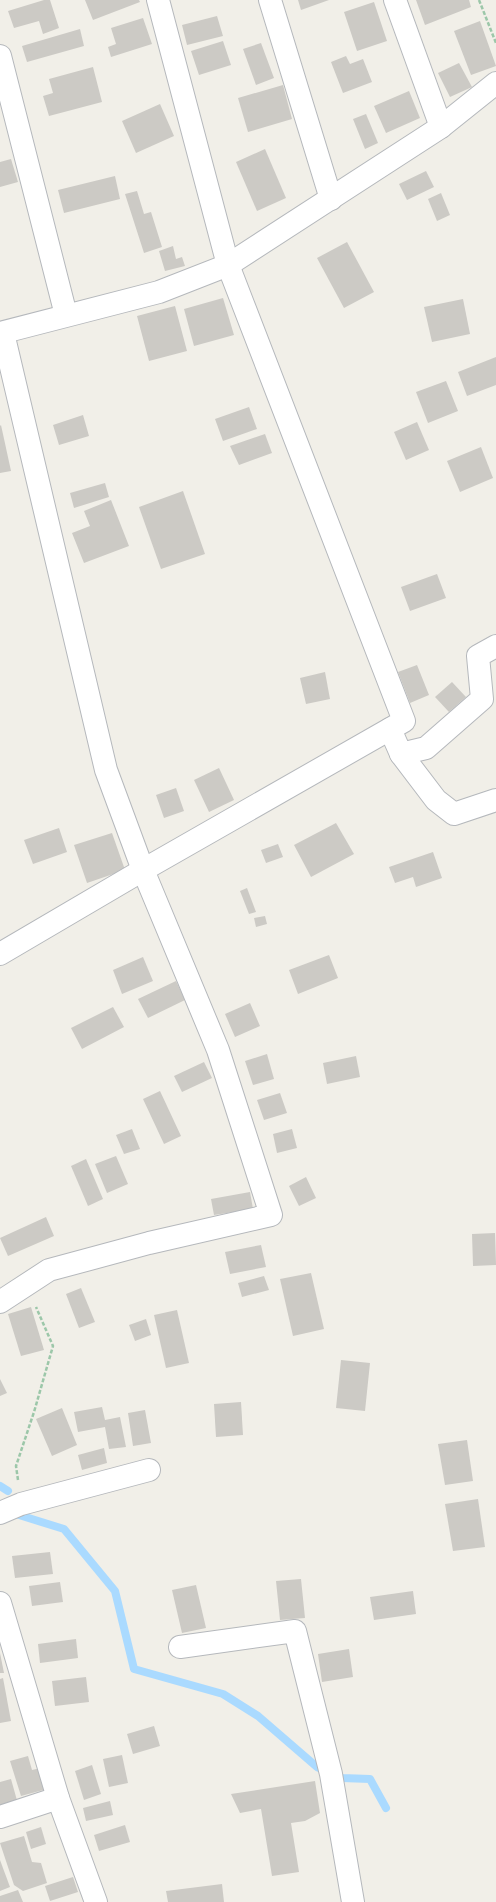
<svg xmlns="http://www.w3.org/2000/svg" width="496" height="1902" font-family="'DejaVu Sans',sans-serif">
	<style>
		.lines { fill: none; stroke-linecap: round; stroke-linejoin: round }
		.stream { stroke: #aadaff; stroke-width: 8 }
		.building { fill: #cccac5 }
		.minor-casing { stroke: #b5b8bc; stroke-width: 24 }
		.path { stroke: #9cc7a9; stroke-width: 2.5; stroke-dasharray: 4 2; stroke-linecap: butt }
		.minor { stroke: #fff; stroke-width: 22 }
	</style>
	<rect width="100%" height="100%" fill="#f1efe8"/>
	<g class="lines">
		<!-- stream -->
		<g class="stream">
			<path d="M0 1486 8 1491"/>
			<path d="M19 1515 64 1529 115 1591 134 1669 223 1694 258 1716 317 1767 342 1778 370 1779 386 1808"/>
		</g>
	</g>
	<!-- building -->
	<g class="building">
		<path d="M44 0H50L59 28 43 34 39 21 14 28 8 11Z"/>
		<path d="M85 0H139L140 2 93 20Z"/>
		<path d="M298 0H329L301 10Z"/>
		<path d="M416 0H469L471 7 425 25Z"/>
		<path d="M374 2 387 41 357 51 344 12Z"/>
		<path d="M217 16 223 36 187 45 182 25Z"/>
		<path d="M143 18 152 44 111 57 108 47 116 44 111 28Z"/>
		<path d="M480 21 496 66 471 75 454 31Z"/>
		<path d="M80 29 84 46 27 62 22 46Z"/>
		<path d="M223 41 231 65 199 75 191 51Z"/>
		<path d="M261 43 274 78 256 85 243 49Z"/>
		<path d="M346 56 350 64 363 59 372 82 343 93 331 62Z"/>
		<path d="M459 63 472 87 450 97 438 73Z"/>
		<path d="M93 67 102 102 49 116 43 96 53 93 49 79Z"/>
		<path d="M283 85 292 119 248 132 238 98Z"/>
		<path d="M409 91 420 118 386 133 374 106Z"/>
		<path d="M160 104 174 136 136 153 122 121Z"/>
		<path d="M366 114 378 143 365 149 353 119Z"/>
		<path d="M265 149 286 198 257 211 236 162Z"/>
		<path d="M11 159 18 182 0 187V162Z"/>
		<path d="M426 171 434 187 407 200 399 184Z"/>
		<path d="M115 176 120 199 64 213 58 190Z"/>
		<path d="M137 191 144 214 151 212 162 247 144 253 125 194Z"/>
		<path d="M441 193 450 215 437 221 428 199Z"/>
		<path d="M347 242 374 292 344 308 317 258Z"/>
		<path d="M173 246 176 259 182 257 185 266 165 271 159 251Z"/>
		<path d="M223 298 234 335 194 346 184 309Z"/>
		<path d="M463 299 470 334 432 342 424 307Z"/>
		<path d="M175 306 187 351 149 361 137 316Z"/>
		<path d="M496 357V385L467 396 458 372Z"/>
		<path d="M446 381 458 411 428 423 416 392Z"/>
		<path d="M249 407 257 429 223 441 215 419Z"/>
		<path d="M83 415 89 436 59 445 53 425Z"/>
		<path d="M417 422 429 450 406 460 394 432Z"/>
		<path d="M1 425 11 471 0 473V426Z"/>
		<path d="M265 434 272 453 239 465 230 446Z"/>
		<path d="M481 447 493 478 460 492 447 461Z"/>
		<path d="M105 483 109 497 74 508 70 493Z"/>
		<path d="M183 491 205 554 161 569 139 507Z"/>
		<path d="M111 500 129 546 84 563 72 533 90 526 84 511Z"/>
		<path d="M437 574 446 598 410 611 401 587Z"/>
		<path d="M417 665 429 695 410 703 398 672Z"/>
		<path d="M325 672 330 699 306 704 300 678Z"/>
		<path d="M452 682 466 697 449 712 435 697Z"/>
		<path d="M219 768 234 800 209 812 194 780Z"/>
		<path d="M176 788 184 811 164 818 156 795Z"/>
		<path d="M336 823 354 854 311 877 294 845Z"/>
		<path d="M59 828 67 852 33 864 24 840Z"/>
		<path d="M112 833 125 870 87 883 74 845Z"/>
		<path d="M278 844 283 857 266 863 261 850Z"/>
		<path d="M433 852 442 878 416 887 413 877 395 883 389 867Z"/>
		<path d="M247 888 256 912 249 914 240 891Z"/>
		<path d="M265 916 267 924 256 927 254 918Z"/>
		<path d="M329 955 338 978 298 994 289 970Z"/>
		<path d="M143 957 153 981 122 994 113 970Z"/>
		<path d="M176 981 185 1000 148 1018 138 999Z"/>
		<path d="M250 1003 260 1026 235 1037 225 1014Z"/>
		<path d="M113 1007 124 1027 82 1049 71 1028Z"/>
		<path d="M267 1054 274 1079 253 1085 245 1061Z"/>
		<path d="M356 1056 360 1077 327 1084 323 1063Z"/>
		<path d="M204 1062 212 1078 182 1092 174 1076Z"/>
		<path d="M160 1091 181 1136 164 1144 143 1099Z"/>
		<path d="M280 1093 287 1113 264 1120 257 1100Z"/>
		<path d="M132 1129 140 1149 124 1154 116 1135Z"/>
		<path d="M292 1129 297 1148 277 1153 273 1134Z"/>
		<path d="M116 1156 128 1184 107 1193 95 1164Z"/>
		<path d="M86 1159 103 1199 88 1206 71 1166Z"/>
		<path d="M306 1177 316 1198 299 1206 289 1186Z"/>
		<path d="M250 1192 253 1209 214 1215 211 1199Z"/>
		<path d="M46 1217 54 1236 8 1256 0 1238Z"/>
		<path d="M495 1233 496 1265 473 1266 472 1234Z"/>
		<path d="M261 1245 266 1267 230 1274 225 1252Z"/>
		<path d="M311 1273 324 1329 293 1336 280 1279Z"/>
		<path d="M264 1276 269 1290 242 1297 238 1283Z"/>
		<path d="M81 1288 95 1322 79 1328 66 1294Z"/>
		<path d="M31 1307 44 1350 21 1356 8 1314Z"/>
		<path d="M177 1310 189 1363 166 1368 154 1315Z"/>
		<path d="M146 1319 151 1335 135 1341 129 1325Z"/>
		<path d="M341 1360 370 1363 365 1411 336 1408Z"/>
		<path d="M0 1379 7 1393 0 1396Z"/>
		<path d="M241 1402 243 1435 216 1437 214 1404Z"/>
		<path d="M102 1407 105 1420 120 1417 126 1447 109 1449 105 1427 78 1432 74 1412Z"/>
		<path d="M62 1408 77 1445 52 1456 36 1419Z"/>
		<path d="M145 1410 151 1443 133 1446 128 1413Z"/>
		<path d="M467 1440 473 1481 445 1485 438 1444Z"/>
		<path d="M104 1448 107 1463 82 1470 78 1455Z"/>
		<path d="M478 1499 485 1547 453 1551 445 1504Z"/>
		<path d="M50 1552 53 1574 15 1578 12 1556Z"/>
		<path d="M301 1579 305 1618 280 1620 276 1581Z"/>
		<path d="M60 1582 63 1602 32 1606 29 1586Z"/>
		<path d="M196 1585 206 1628 182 1633 172 1590Z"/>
		<path d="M413 1591 416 1614 374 1620 370 1597Z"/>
		<path d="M76 1639 78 1658 40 1663 38 1644Z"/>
		<path d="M349 1649 353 1677 322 1682 318 1654Z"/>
		<path d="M0 1653 4 1673H0Z"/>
		<path d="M86 1677 89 1702 55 1706 52 1681Z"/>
		<path d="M3 1678 11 1721 0 1723V1679Z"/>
		<path d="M154 1726 160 1746 133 1754 127 1734Z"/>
		<path d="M122 1755 128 1783 109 1787 103 1759Z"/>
		<path d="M28 1756 32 1770 41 1768 47 1789 21 1796 10 1761Z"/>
		<path d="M92 1765 101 1794 84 1800 75 1771Z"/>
		<path d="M11 1779 18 1804 0 1809V1782Z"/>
		<path d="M315 1781 320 1813 305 1821 291 1823 299 1872 272 1876 261 1809 240 1813 231 1794Z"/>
		<path d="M110 1801 113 1815 86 1821 83 1808Z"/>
		<path d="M125 1825 130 1842 99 1851 94 1835Z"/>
		<path d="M41 1827 46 1844 31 1849 26 1832Z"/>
		<path d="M24 1836 32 1862 41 1863 47 1883 23 1891 14 1885 0 1843Z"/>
		<path d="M0 1860 10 1887 0 1891Z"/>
		<path d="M73 1877 78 1892 50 1901 45 1886Z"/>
		<path d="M222 1884 224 1902H168L166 1891Z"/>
		<path d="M18 1890 23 1902H0V1896Z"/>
	</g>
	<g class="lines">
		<!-- minor casing -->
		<g class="minor-casing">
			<g id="minor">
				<path d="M270 0 331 199"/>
				<path d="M395 0 441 127"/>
				<path d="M0 56 66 315"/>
				<path d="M0 333 159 292 228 265 441 127 496 83"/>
				<path d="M390 729 401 754 426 748 482 699 478 656 496 646"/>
				<path d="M401 754 436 800 454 814 496 800"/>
				<path d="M0 954 143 870 404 721 228 265 158 0"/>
				<path d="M0 1302 49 1270 149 1243 271 1215 218 1050 143 870 106 770 3 333"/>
				<path d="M0 1513 21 1504 149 1470"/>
				<path d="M0 1603 58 1798 96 1902"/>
				<path d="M180 1647 295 1631 331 1774 353 1902"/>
				<path d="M0 1817 58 1798"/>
			</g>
		</g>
		<!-- path -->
		<g class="path">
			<path d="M479 0 496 43"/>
			<path d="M18 1480 16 1466 34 1412 53 1346 36 1307"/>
		</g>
		<!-- minor -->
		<use href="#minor" class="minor"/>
	</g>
</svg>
